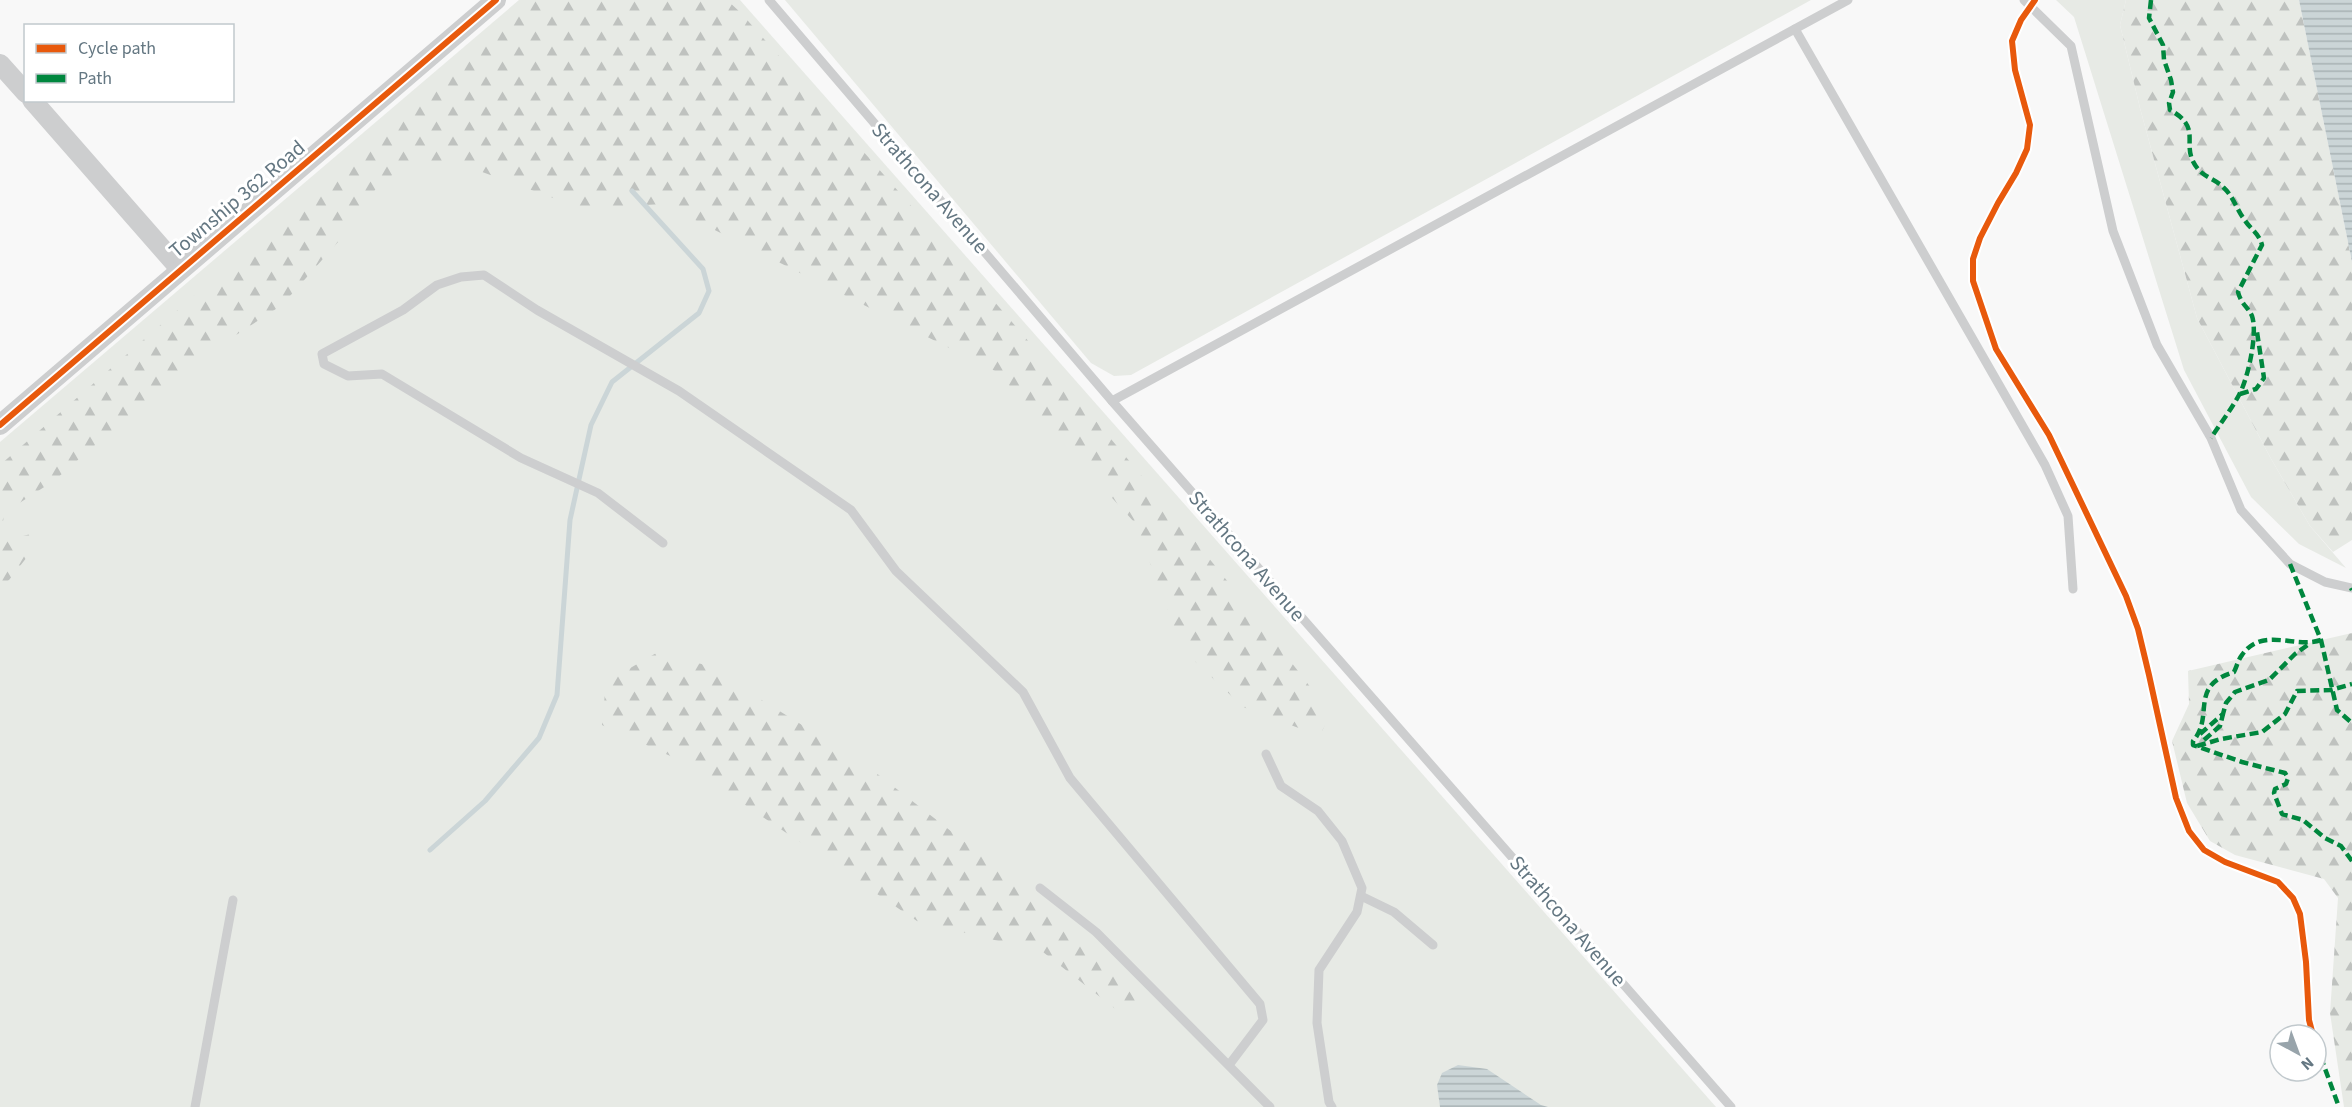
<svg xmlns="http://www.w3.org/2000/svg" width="2352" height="1107" font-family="'Source Sans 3',sans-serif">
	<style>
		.green { fill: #e7eae5 }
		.forest { fill: url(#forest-firs) }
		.water { fill: url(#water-rules) }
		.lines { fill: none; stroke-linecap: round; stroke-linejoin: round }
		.stream { stroke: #cbd5d7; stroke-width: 5 }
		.service { stroke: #cdcecf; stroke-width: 9 }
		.minor { stroke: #cdcecf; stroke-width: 20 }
		.quiet { stroke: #00873e; stroke-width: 4.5; stroke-dasharray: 9 4.5; stroke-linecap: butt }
		.cycleway-casing { stroke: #fff; stroke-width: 10 }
		.cycleway { stroke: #e8590c; stroke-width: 6 }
		.labels { text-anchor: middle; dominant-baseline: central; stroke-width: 6; stroke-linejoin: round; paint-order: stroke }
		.street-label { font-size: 21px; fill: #647782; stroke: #fff }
	</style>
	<defs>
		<pattern id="forest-firs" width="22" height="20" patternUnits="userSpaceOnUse" patternTransform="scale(1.5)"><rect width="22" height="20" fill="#e7eae5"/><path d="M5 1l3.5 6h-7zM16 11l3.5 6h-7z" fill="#bfc2bf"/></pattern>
		<pattern id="water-rules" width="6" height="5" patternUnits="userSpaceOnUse" patternTransform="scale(1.5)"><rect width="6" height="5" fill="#cbd5d7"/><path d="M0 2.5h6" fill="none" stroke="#a8b2b4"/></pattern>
	</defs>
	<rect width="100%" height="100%" fill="#f8f8f8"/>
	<!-- green -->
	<g class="green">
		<path d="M519 0H740L1716 1107H0V442Z"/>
		<path d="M785 0H1811L1131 375 1114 376 1091 363Z"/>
		<path d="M2056 0H2126L2120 25 2140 108 2197 318 2270 457 2310 526 2346 568 2299 544 2251 497 2184 370 2074 17Z"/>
	</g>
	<!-- forest -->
	<g class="forest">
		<path d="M533 0H727L741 13C943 241 1146 470 1330 713L1320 736 1243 707 1183 650 1135 523 997 372 663 204 609 207 575 206 466 166 405 164 375 190 346 233 282 305 201 358 148 399 55 480 4 513 1 542 49 529 9 580 0 586V465Z"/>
		<path d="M2126 0H2299L2352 262V540L2333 552 2310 526 2270 457 2197 318 2140 108 2120 25Z"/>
		<path d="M2352 633V1107H2344L2330 1013 2338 898 2324 879 2235 855 2210 841 2187 803 2172 741 2189 704 2188 671Z"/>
		<path d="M658 652 705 665 862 762 1077 929 1147 997 1123 1015 1043 952 917 921 677 759 602 725 606 682Z"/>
	</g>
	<!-- water -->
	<g class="water">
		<path d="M2299 0H2352V262Z"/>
		<path d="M1458 1065 1487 1069 1541 1105 1548 1107H1440L1437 1085 1442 1073Z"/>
	</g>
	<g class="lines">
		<!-- stream -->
		<path class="stream" d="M430 850 485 801 539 738 557 695 570 520 591 425 612 382 699 313 709 291 703 269 632 191"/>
		<!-- service -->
		<g class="service">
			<path d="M769 0 1112 401 1731 1107"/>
			<path d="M2024 0 2071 46 2113 231 2157 345 2211 438 2241 510 2290 564 2325 582 2352 588"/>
			<path d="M1795 29 2045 465 2068 516 2073 589"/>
			<path d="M1112 401 1848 0"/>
			<path d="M663 543 598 493 521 458 382 374 348 376 324 364 322 354 403 310 437 285 461 277 484 275 537 310 679 391 851 510 896 571 1023 692 1070 778 1260 1004 1263 1020 1229 1065"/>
			<path d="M1266 754 1281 786 1318 811 1342 841 1362 888 1357 912 1319 970 1317 1023 1329 1102 1332 1107"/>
			<path d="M1040 888 1096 932 1270 1107"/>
			<path d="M1361 896 1394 912 1433 945"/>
			<path d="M195 1107 233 900"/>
		</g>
		<!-- minor -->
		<g class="minor">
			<path d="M0 64 26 93"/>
			<path d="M32 100 180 269"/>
			<path d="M0 425 496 0"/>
		</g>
		<!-- quiet -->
		<g class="quiet">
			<path d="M2151 0 2149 18 2163 45 2164 60 2171 80 2173 92 2169 103 2170 110C2205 129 2178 145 2198 169 2204 177 2217 180 2224 188 2233 196 2237 210 2244 219 2250 229 2259 233 2262 245L2238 292C2241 304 2248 307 2252 316 2258 333 2248 379 2239 395 2231 410 2220 424 2211 438"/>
			<path d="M2240 394 2256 389 2264 378 2257 332"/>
			<path d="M2290 564 2321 640 2337 710 2352 723"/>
			<path d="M2351 588 2352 590"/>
			<path d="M2321 640C2295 649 2262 626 2242 655 2238 660 2237 666 2234 672 2188 686 2215 716 2193 741V745L2242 762 2285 773 2288 778 2286 784 2275 789 2274 793 2282 814 2303 820 2325 838 2341 846 2352 861"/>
			<path d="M2200 734 2223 714 2226 703 2235 692 2269 680 2295 654 2309 644"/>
			<path d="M2204 740 2220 726 2223 714"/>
			<path d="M2197 746 2221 739 2262 732 2285 714 2297 691 2331 690 2352 684"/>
			<path d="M2316 1044 2339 1107"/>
		</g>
		<!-- cycleway casing -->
		<g class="cycleway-casing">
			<g id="cycleway">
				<path d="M2035 0 2021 20 2012 41 2015 70 2030 125 2027 149 2016 173 1998 203 1980 238 1973 259V281L1996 349 2049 435 2126 596 2138 629 2149 675 2176 798 2189 831 2204 850 2225 862 2278 882 2293 898 2300 914 2306 962 2309 1020 2313 1035"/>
				<path d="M0 425 496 0"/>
			</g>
		</g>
		<!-- cycleway -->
		<use href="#cycleway" class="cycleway"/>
	</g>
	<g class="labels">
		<!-- street labels -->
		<g class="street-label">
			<text transform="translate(930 188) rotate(49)">Strathcona Avenue</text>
			<text transform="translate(237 199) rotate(-40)">Township 362 Road</text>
			<text transform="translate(1247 556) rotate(49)">Strathcona Avenue</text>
			<text transform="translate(1568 921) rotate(49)">Strathcona Avenue</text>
		</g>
	</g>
	<!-- legend -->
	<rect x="24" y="24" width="210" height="78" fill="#ffffff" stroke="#c1c9cd" stroke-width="1.5"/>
	<rect x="36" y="44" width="30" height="9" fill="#e8590c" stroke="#c1c9cd" stroke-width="1.5"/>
	<text x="78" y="54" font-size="18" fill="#647782">Cycle path</text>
	<rect x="36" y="74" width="30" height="9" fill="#00873e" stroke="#c1c9cd" stroke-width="1.5"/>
	<text x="78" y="84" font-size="18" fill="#647782">Path</text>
	<!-- north arrow -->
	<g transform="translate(2298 1053) rotate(139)"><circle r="28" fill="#ffffff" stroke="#c1c9cd" stroke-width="1.5"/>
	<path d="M0-4.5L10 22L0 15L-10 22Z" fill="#98a4ab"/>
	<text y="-9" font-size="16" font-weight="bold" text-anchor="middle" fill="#647782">N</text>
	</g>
</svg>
